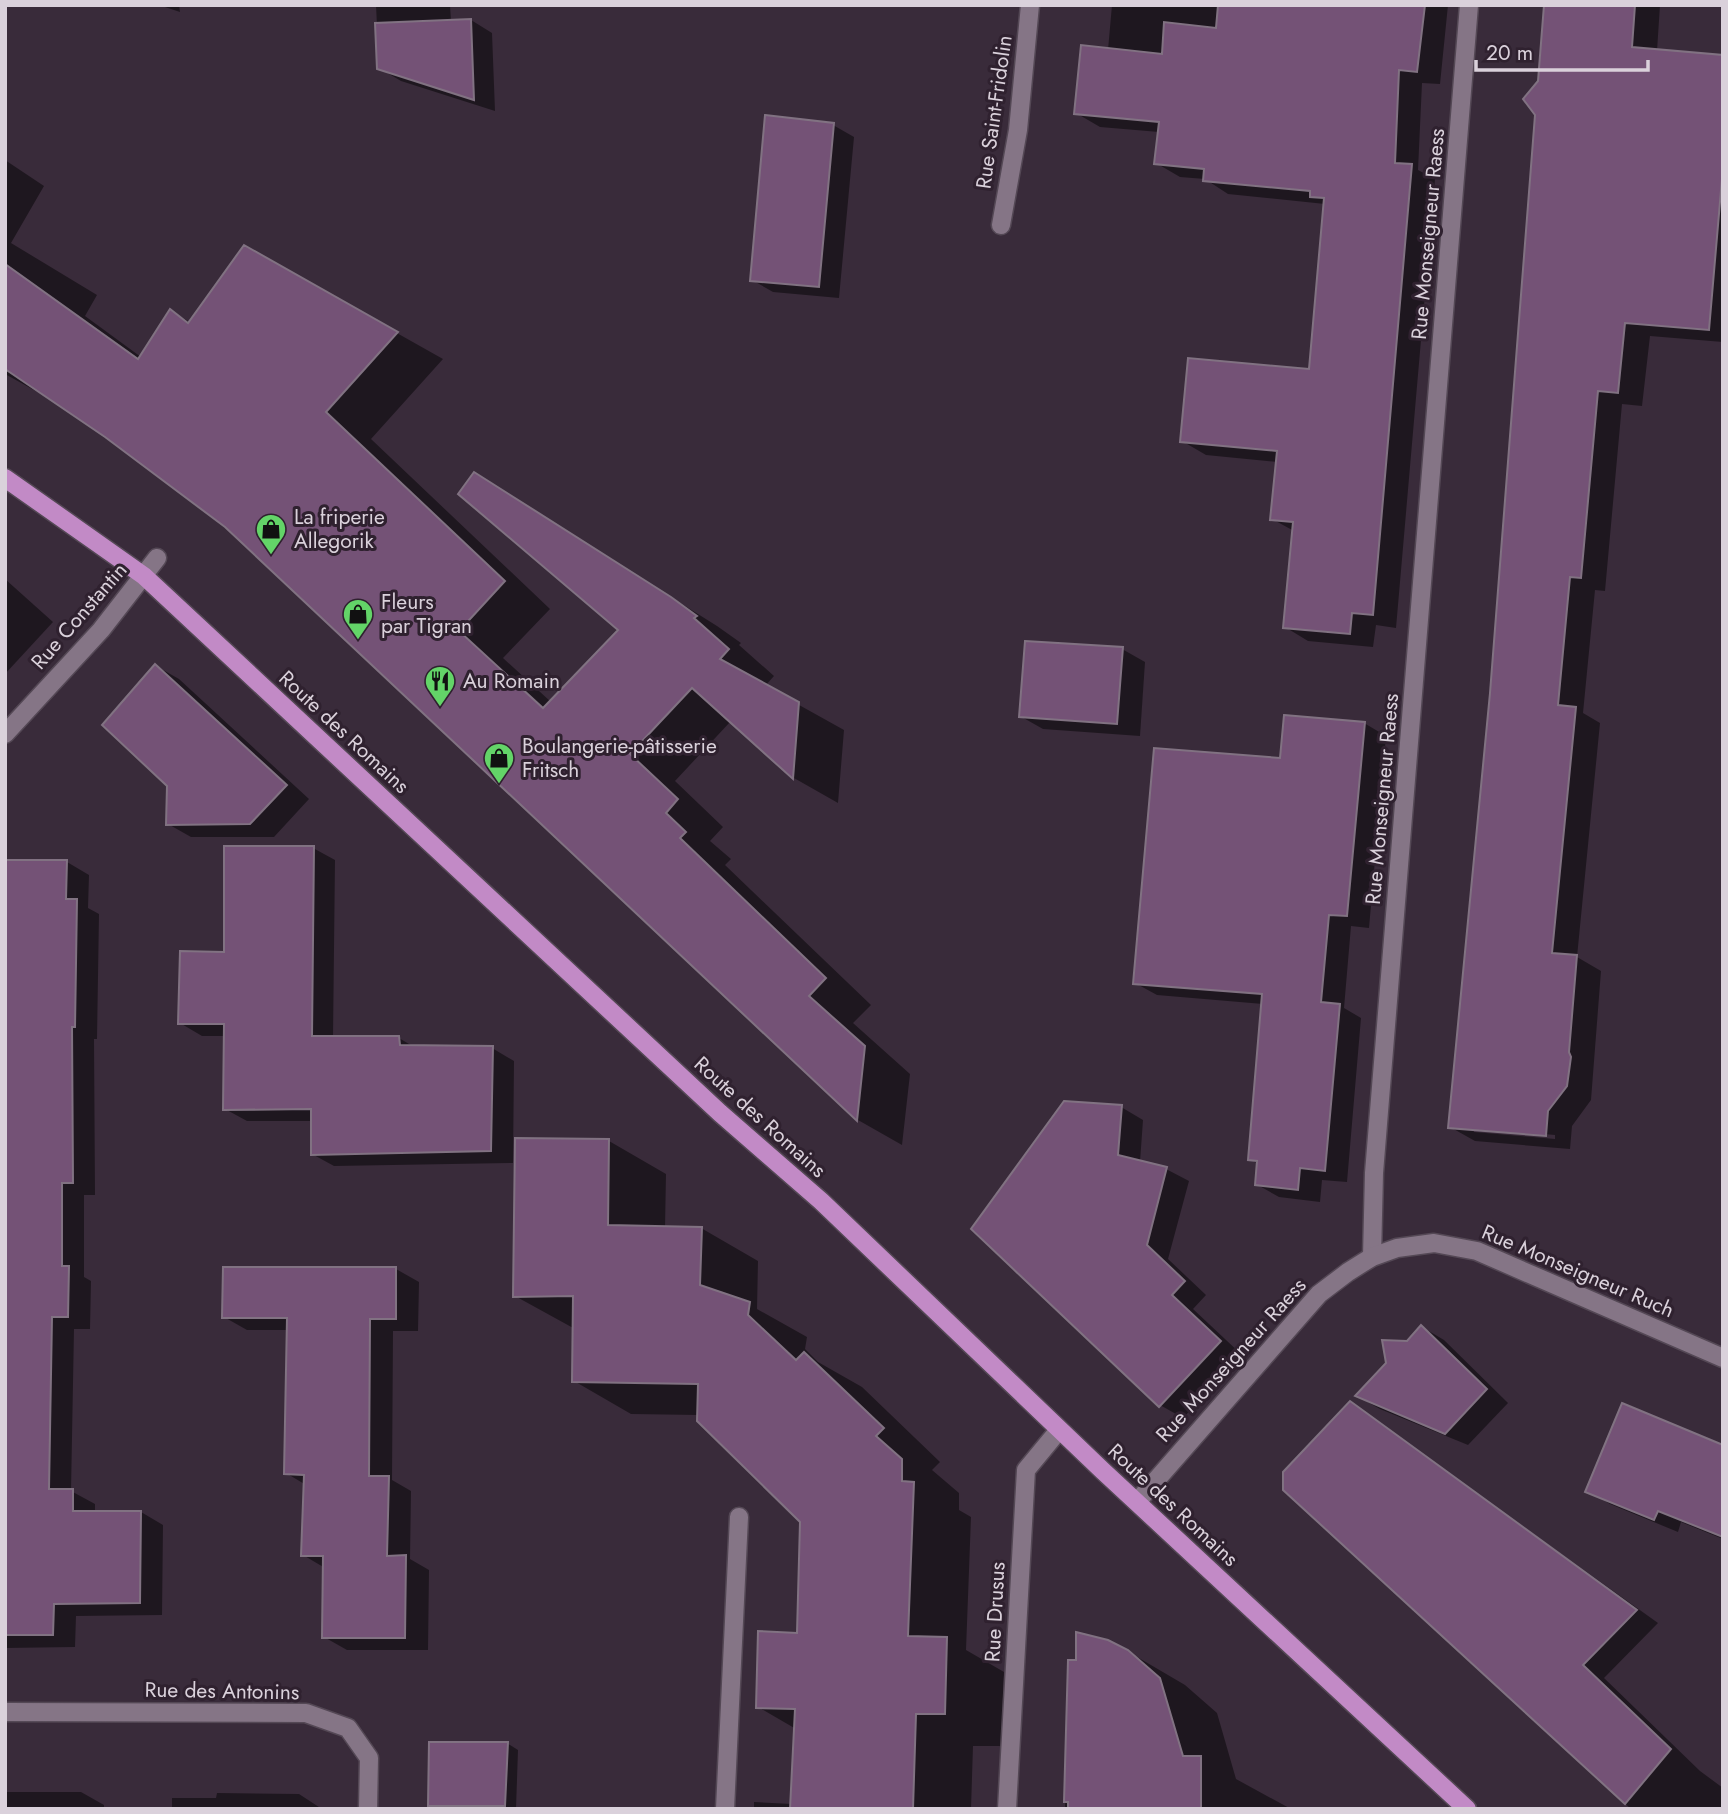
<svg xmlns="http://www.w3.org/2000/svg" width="1728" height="1814" font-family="Jost,sans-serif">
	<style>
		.shadow { fill: #0007; fill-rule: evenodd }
		.building { fill: #745276; stroke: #817282; stroke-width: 2 }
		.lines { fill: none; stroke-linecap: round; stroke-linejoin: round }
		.lane-casing { stroke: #544855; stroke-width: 21 }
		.street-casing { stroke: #544855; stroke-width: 21 }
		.primary-casing { stroke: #544855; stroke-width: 21 }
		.lane { stroke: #857586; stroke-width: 18 }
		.street { stroke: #857586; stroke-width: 18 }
		.primary { stroke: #c28ac6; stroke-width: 18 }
		.labels { text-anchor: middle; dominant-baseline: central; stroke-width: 6; stroke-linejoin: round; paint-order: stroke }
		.street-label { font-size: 21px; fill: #dad1db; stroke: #2f212f }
		.poi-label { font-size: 21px; fill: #dad1db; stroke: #2f212f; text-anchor: start }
	</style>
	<rect width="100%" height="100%" fill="#392b3a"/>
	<!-- shadow -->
	<g class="shadow">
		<path d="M159 5H179L180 12Z"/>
		<path d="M376 5H450L451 21 471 20 492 33 495 111 401 81 379 68Z"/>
		<path d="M1112 5H1448L1440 84 1422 83 1418 170 1435 179 1396 628 1376 625 1373 647 1308 641 1285 627 1294 531 1272 519 1278 462 1206 455 1182 441 1311 371 1325 204 1228 194 1205 179 1180 177 1156 163 1159 132 1100 127 1076 113 1108 50Z"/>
		<path d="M1546 5H1660L1657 51 1723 57V342L1650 336 1642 406 1622 404 1605 591 1595 590 1583 713 1600 723 1577 957 1601 971 1591 1100 1572 1126 1570 1149 1475 1141 1450 1127 1491 694ZM1474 1128 1555 1135V1139L1474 1132Z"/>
		<path d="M833 125 854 137 839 298 773 292 752 280Z"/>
		<path d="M5 160 44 186 11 243 97 295 85 316 141 357 171 311 190 322 244 247 443 359 371 439 550 609 503 658 551 702 620 630 475 474 717 626 741 643 739 645 774 676 765 686 844 730 838 803 794 778 731 721 675 781 723 827 710 841 731 859 725 865 871 1005 853 1023 910 1074 902 1145 858 1120 226 526 61 405 5 374Z"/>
		<path d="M5 579 53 622 5 674Z"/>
		<path d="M1122 649 1145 662 1140 736 1043 729 1020 716Z"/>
		<path d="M156 666 179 679 309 799 274 837H191L168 824 169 786Z"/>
		<path d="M1364 723 1386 736 1369 928 1351 926 1344 1008 1361 1018 1347 1182 1322 1180 1320 1202 1279 1197 1256 1184 1258 1164 1250 1159 1263 1004 1157 995 1135 983 1282 760Z"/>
		<path d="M313 848 335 860 333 1038H399L414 1047 492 1048 514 1061 513 1163 334 1166 312 1154 313 1121H247L225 1109 226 1036H202L180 1023 226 953Z"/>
		<path d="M5 861 67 862 89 875 88 908 99 914 97 1039H94L95 1195H84V1277L91 1281 90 1329H74L71 1491 95 1504V1513L141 1512 163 1525 162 1615 76 1616 75 1647 5 1648Z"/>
		<path d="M1121 1107 1143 1120 1140 1162 1166 1169 1189 1181 1168 1259 1206 1295 1193 1309 1242 1355 1183 1418 1160 1405 974 1229Z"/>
		<path d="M609 1141 666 1174 665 1228H701L758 1261 757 1309 807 1337 805 1349 818 1362 862 1387 940 1462 932 1470 959 1493V1510L971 1517 966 1650 1004 1672 1001 1746H973L971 1809H754V1802L792 1804 796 1729 758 1707 799 1635 802 1521 698 1415 631 1414 574 1381 575 1329 515 1296Z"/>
		<path d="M396 1269 419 1282 418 1331H393L392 1480 411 1491 410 1559 429 1570 428 1650H347L324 1637 325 1568 303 1555 306 1485 286 1473 288 1330H247L224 1317Z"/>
		<path d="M1422 1327 1444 1340 1508 1403 1468 1445 1380 1409 1357 1396Z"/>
		<path d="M1350 1403 1658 1623 1604 1678 1700 1771 1723 1788V1809H1631L1285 1489Z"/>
		<path d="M1723 1448V1539L1681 1522 1678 1532 1610 1504 1588 1491Z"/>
		<path d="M1127 1651 1185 1685 1217 1713 1236 1779 1291 1809H1065L1067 1726Z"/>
		<path d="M431 1743H507L518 1750 516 1809H430Z"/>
		<path d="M5 1792H81L104 1805V1809H5Z"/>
		<path d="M217 1793 299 1794 322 1809H172V1798H216Z"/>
	</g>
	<!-- building -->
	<g class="building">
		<path d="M1218 5H1425L1417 72 1399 70 1395 163 1412 164 1373 615 1352 613 1350 634 1283 628 1293 522 1270 520 1277 451 1180 442 1188 358 1309 369 1324 198 1310 197V191L1203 181 1204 169 1154 164 1159 122 1074 114 1081 45 1162 54 1164 22 1216 28Z"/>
		<path d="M1544 5H1635L1632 47 1723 55V167L1709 330 1625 323 1618 393 1598 391 1581 578 1570 577 1558 705 1576 707 1552 953 1577 955 1569 1052 1571 1057 1567 1086 1548 1111 1546 1136 1448 1128 1490 693 1535 115 1523 99 1538 81Z"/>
		<path d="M471 19 474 100 377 69 375 23Z"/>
		<path d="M765 115 834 123 819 287 750 281Z"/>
		<path d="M244 245 398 332 326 412 505 581 459 631 543 708 618 630 458 494 474 472 671 597 697 616 694 618 729 649 720 659 799 702 793 779 692 688 630 754 678 799 666 813 686 832 680 838 826 978 809 996 865 1046 857 1121 225 527 105 437 5 369V264L138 359 170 309 188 323Z"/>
		<path d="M1025 641 1123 647 1117 724 1019 717Z"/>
		<path d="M155 664 287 785 250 824 166 825 167 786 102 725Z"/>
		<path d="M1284 715 1365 722 1347 916 1329 915 1321 1002 1340 1004 1325 1171 1300 1168 1298 1190 1255 1185 1257 1161 1248 1160 1262 994 1133 984 1154 748 1280 758Z"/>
		<path d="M224 846H314L312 1036H399L400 1045 493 1046 491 1151 311 1155V1109L223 1110 224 1024H178L180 951 224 952Z"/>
		<path d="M5 860H67L66 899H77L75 1027H72L73 1183H62V1266H69L68 1317H52L49 1489H73V1511H141L140 1603 54 1604 53 1635H5Z"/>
		<path d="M1064 1101 1122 1105 1118 1155 1167 1167 1147 1245 1185 1281 1172 1295 1221 1341 1159 1407 971 1229Z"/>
		<path d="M515 1138 609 1139 608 1225 702 1227 700 1285 750 1302 748 1315 796 1360 804 1352 884 1428 876 1436 902 1459V1481L914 1482 908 1636 947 1637 945 1714H916L913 1809H790L795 1709 756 1708 758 1631 797 1633 800 1522 697 1421 698 1384 572 1382 573 1296 513 1297Z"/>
		<path d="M223 1267H396V1319H370L369 1476H389L387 1556 406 1555 405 1638H322L323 1556H301L304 1475 284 1474 287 1318H222Z"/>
		<path d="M1421 1325 1487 1389 1445 1434 1355 1396 1386 1363 1382 1340 1407 1341Z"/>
		<path d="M1350 1401 1637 1610 1583 1665 1671 1749 1625 1804 1283 1490V1472Z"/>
		<path d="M1622 1403 1723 1445V1537L1658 1511 1654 1520 1585 1492Z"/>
		<path d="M1076 1632 1108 1640 1128 1650 1160 1678 1183 1756H1201V1809H1068V1802H1064L1068 1660H1076Z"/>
		<path d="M429 1742H508L505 1806H428Z"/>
	</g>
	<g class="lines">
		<!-- lane casing -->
		<g class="lane-casing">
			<g id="lane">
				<path d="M1001 225 1018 130 1030 5"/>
				<path d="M725 1809 739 1517"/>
			</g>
		</g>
		<!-- street casing -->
		<g class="street-casing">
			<g id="street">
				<path d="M5 734 101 630 157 558"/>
				<path d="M1372 1257 1374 1173 1469 5"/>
				<path d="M1137 1502 1319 1294 1348 1272 1372 1257 1397 1248 1434 1243 1477 1251 1723 1358"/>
				<path d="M5 1712 306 1713 348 1728 369 1758 368 1809"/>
				<path d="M1007 1809 1026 1470 1059 1430"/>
			</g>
		</g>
		<!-- primary casing -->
		<g class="primary-casing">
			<path id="primary" d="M5 478 144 576 720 1113 821 1201 1103 1471 1467 1809"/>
		</g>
		<!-- lane -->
		<use href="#lane" class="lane"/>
		<!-- street -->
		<use href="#street" class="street"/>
		<!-- primary -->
		<use href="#primary" class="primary"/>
	</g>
	<!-- icons -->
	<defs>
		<g id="shop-pin" transform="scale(1.575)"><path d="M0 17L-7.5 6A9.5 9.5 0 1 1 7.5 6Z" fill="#63d468" stroke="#2f212f"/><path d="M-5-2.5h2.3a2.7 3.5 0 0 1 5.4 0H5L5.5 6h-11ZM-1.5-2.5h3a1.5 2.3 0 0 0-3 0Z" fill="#111"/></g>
		<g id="restaurant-pin" transform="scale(1.575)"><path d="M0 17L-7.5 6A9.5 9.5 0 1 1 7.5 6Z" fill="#63d468" stroke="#2f212f"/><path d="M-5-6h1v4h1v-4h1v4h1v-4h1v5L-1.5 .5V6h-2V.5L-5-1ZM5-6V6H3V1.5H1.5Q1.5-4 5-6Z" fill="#111"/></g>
	</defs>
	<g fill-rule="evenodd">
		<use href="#shop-pin" x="271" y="529"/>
		<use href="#shop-pin" x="358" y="614"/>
		<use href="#restaurant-pin" x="440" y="681"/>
		<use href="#shop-pin" x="499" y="758"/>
	</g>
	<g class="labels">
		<!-- street labels -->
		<g class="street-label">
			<text transform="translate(994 112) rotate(-82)">Rue Saint-Fridolin</text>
			<text transform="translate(1428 234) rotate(-85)">Rue Monseigneur Raess</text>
			<text transform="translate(79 616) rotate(-49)">Rue Constantin</text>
			<text transform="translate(344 732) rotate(43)">Route des Romains</text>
			<text transform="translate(1382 799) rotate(-85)">Rue Monseigneur Raess</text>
			<text transform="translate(760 1117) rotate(42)">Route des Romains</text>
			<text transform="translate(1578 1271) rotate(23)">Rue Monseigneur Ruch</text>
			<text transform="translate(1231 1360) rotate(-48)">Rue Monseigneur Raess</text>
			<text transform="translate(1173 1505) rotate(43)">Route des Romains</text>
			<text transform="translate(995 1612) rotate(-87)">Rue Drusus</text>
			<text transform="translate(222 1691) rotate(1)">Rue des Antonins</text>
		</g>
		<!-- poi labels -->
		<g class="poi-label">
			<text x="294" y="517">La friperie<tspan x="294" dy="24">Allegorik</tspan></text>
			<text x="381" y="602">Fleurs<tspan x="381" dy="24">par Tigran</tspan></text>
			<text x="463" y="681">Au Romain</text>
			<text x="522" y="746">Boulangerie-pâtisserie<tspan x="522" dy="24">Fritsch</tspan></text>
		</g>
	</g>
	<!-- border -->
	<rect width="1728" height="1814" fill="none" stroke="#dad1db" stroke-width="14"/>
	<!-- scale -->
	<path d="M1476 60v10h172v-10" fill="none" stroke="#dad1db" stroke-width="3.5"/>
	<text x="1486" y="60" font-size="21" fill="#dad1db" stroke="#2f212f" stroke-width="5" paint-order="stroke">20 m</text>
</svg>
